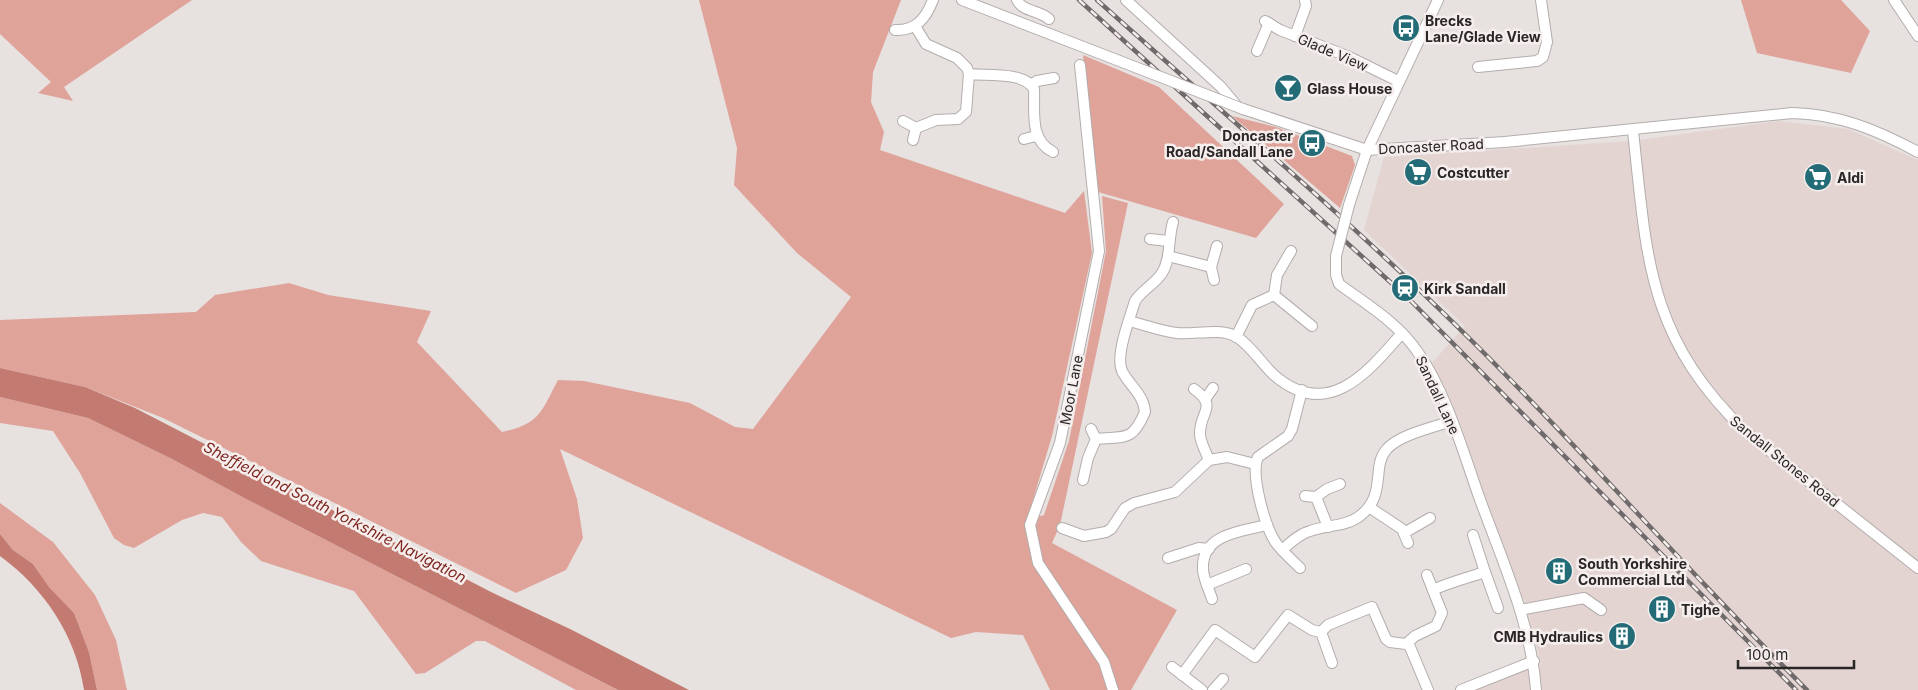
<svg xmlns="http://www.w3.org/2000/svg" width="1918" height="690" font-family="Inter,sans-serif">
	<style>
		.built { fill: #e3d4d2 }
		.green { fill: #dfa39a }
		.water { fill: #c37a70 }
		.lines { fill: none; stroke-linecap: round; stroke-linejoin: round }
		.minor-casing { stroke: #b3adac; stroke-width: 12 }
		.minor { stroke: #fff; stroke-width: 10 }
		.rail-casing { stroke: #706b6b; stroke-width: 4.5 }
		.rail { stroke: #f5eeed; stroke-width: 2.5; stroke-dasharray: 8; stroke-linecap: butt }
		.minor-bridge-casing { stroke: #b3adac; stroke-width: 12; stroke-linecap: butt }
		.minor-bridge { stroke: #fff; stroke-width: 10 }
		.labels { text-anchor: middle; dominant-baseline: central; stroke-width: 5; stroke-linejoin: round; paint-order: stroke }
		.poi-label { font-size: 14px; font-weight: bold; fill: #292626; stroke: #f5eeed; text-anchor: start }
		.street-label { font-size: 14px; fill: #292626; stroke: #f5eeed }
		.water-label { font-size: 15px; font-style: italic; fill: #7d251e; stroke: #f5eeed }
	</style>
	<rect width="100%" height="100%" fill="#e7e1e0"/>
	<!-- built -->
	<path class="built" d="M1779 121 1848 129 1918 160V690H1475L1541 664 1524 602 1455 419 1431 364 1465 326 1364 230 1384 157 1631 141Z"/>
	<!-- green -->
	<g class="green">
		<path d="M0 0H192L64 87 73 101 38 93 51 82 0 34Z"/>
		<path d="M699 0H901L873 72 871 102 884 132 880 150 1065 213 1084 191 1092 253 1052 436 1027 520 1044 515 1069 441 1106 251 1102 196 1128 203 1060 525 1052 543 1177 610 1131 690H1050L1023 635 976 632 951 638 560 449 577 499 583 538 566 570 516 593 163 418 85 387 0 368V320L196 312 215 295 289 283 328 295 431 311 417 342 502 432C540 424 541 412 558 380L584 381 690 403 735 427 753 429 851 297 797 253 734 185 737 148Z"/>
		<path d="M1741 0H1841L1870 31 1851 73 1757 53Z"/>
		<path d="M1083 55 1159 87 1284 204 1256 238 1098 192Z"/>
		<path d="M1232 116 1276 127 1352 156 1355 165 1340 208Z"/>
		<path d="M0 397 88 418 172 459 248 500 618 690H576L485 641H476L425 673 416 674 354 591 261 561 241 542 222 517 203 513 182 520 134 548 124 545 114 538 80 473 53 431 0 423Z"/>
		<path d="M0 503 53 542 95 595 116 640 127 690H97L89 652 74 613 49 587 33 564 13 550 0 534Z"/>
	</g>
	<!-- water -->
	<g class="water">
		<path d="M0 368 85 387 135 408 491 592 570 629 689 690H618L248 500 172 459 88 418 0 397Z"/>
		<path d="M0 534 13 550 33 564 49 587 74 613 89 652 97 690H84C76 636 44 588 0 556Z"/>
	</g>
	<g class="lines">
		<!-- minor casing -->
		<g class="minor-casing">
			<g id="minor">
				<path d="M962 0 1117 60"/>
				<path d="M1017 0C1023 12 1039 10 1049 19"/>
				<path d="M1126 0 1221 87 1237 106"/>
				<path d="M1894 0 1918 36"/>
				<path d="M1265 21 1280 30 1347 56 1398 81"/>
				<path d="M915 26 926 44 957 58 967 68 969 74 966 112 958 119 936 120 916 128"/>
				<path d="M895 30C916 31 926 18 933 0"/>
				<path d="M1295 36 1306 6 1305 0"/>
				<path d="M1257 51 1269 23"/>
				<path d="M1080 65 1099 251 1060 443 1030 525 1038 563 1104 662 1113 690"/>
				<path d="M1478 67 1537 61 1543 57 1547 42 1541 0"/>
				<path d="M969 74C987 76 1023 71 1034 89 1035 112 1029 140 1053 152"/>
				<path d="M1031 85 1037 81 1054 78"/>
				<path d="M1243 109 1367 150 1505 142 1792 113C1839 114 1877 130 1918 152"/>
				<path d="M903 121 916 128 913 140"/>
				<path d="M1633 131C1647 258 1647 337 1746 432L1918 568"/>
				<path d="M1024 139 1036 136"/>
				<path d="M1349 205 1367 150 1438 0"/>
				<path d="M1150 239 1168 241"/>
				<path d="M1168 256 1211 267"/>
				<path d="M1336 256V275L1339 284C1366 304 1398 323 1417 351 1445 390 1462 448 1478 494 1501 558 1531 622 1536 690"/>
				<path d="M1214 280 1211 267 1217 246"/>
				<path d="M1274 295 1277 275 1291 251"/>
				<path d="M1129 321C1145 325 1161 331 1177 333 1195 335 1220 327 1237 337 1252 347 1261 363 1274 375 1328 422 1368 372 1402 333"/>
				<path d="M1236 337 1252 305 1274 295 1312 326"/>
				<path d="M1194 389C1219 407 1199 412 1200 434 1200 442 1206 452 1209 460"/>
				<path d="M1206 398 1213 388"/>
				<path d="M1096 439C1126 436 1132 442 1145 412 1144 395 1129 385 1122 371 1115 355 1130 318 1135 301 1142 290 1155 284 1162 273 1171 259 1168 238 1173 222"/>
				<path d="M1083 480 1088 458 1096 439 1091 429"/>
				<path d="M1305 496 1316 497 1327 489 1340 484"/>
				<path d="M1316 497 1328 527"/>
				<path d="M1369 507 1402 529 1408 543"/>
				<path d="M1062 528 1084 536 1106 532 1111 529 1125 508 1134 503 1175 492 1209 460 1227 457 1255 464"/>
				<path d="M1404 533 1430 518"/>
				<path d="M1473 535 1485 572"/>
				<path d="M1282 550C1290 543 1299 534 1310 531 1326 525 1343 527 1357 518 1388 497 1371 468 1386 450 1398 435 1434 427 1452 421"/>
				<path d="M1168 558 1199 548 1209 549"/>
				<path d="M1300 568C1292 560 1283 552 1276 543 1265 527 1250 474 1258 457L1288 436 1292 429 1302 390"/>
				<path d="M1207 585 1246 569"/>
				<path d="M1433 590C1450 582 1467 578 1485 572L1498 608"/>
				<path d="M1212 599C1209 589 1203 578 1203 569 1201 534 1242 531 1267 525"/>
				<path d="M1520 610 1584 598 1601 610"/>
				<path d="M1321 632 1328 625 1372 607 1386 639 1390 642 1406 644"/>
				<path d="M1406 644 1415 636 1436 626 1442 613 1427 575"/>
				<path d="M1406 644 1410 647 1428 690"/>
				<path d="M1172 667 1202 690"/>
				<path d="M1182 675 1215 630 1255 657 1288 615 1312 630 1321 632 1332 663"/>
				<path d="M1213 690 1223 679"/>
				<path d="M1461 690 1534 661"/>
			</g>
		</g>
		<!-- minor -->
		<use href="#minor" class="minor"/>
		<!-- rail casing -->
		<g class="rail-casing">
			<g id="rail">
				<path d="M1079 0 1409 299 1796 690"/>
				<path d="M1097 0C1223 113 1353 223 1473 342 1587 455 1693 577 1807 690"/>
			</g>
		</g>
		<!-- rail -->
		<use href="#rail" class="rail"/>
		<!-- minor-bridge casing -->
		<g class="minor-bridge-casing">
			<g id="minor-bridge">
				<path d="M1117 60 1243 109"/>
				<path d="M1336 256 1349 205"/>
			</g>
		</g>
		<!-- minor-bridge -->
		<use href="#minor-bridge" class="minor-bridge"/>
	</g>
	<!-- icons -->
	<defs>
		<g id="bus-disc" transform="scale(1.4375)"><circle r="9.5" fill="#236c77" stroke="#f5eeed"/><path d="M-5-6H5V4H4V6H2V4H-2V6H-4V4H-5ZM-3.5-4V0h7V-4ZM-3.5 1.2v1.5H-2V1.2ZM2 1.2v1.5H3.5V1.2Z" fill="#fff"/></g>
		<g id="bar-disc" transform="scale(1.4375)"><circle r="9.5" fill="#236c77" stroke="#f5eeed"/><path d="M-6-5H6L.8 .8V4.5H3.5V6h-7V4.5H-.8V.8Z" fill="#fff"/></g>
		<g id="supermarket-disc" transform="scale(1.4375)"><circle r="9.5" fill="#236c77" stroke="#f5eeed"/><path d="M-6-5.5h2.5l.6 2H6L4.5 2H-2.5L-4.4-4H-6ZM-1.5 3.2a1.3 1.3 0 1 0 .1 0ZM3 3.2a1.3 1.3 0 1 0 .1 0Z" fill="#fff"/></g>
		<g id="station-disc" transform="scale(1.4375)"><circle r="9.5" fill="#236c77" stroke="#f5eeed"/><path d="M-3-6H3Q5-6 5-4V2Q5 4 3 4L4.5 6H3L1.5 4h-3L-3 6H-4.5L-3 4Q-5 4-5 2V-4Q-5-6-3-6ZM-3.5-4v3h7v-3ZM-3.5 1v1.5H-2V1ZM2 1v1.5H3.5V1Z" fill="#fff"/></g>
		<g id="building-disc" transform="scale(1.4375)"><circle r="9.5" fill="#236c77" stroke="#f5eeed"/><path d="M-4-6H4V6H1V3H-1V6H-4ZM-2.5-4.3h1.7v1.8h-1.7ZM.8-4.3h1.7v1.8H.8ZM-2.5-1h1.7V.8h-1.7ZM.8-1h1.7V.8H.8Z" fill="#fff"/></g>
	</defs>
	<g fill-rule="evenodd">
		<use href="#bus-disc" x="1406" y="28"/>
		<use href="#bar-disc" x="1288" y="88"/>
		<use href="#bus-disc" x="1312" y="143"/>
		<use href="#supermarket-disc" x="1418" y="172"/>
		<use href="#supermarket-disc" x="1818" y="177"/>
		<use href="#station-disc" x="1405" y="288"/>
		<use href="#building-disc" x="1559" y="571"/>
		<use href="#building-disc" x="1662" y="609"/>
		<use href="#building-disc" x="1622" y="636"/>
	</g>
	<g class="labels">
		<!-- poi labels -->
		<g class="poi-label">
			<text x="1425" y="20">Brecks<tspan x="1425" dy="16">Lane/Glade View</tspan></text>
			<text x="1307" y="88">Glass House</text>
			<text x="1293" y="135" text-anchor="end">Doncaster<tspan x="1293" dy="16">Road/Sandall Lane</tspan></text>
			<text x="1437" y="172">Costcutter</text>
			<text x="1837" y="177">Aldi</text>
			<text x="1424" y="288">Kirk Sandall</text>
			<text x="1578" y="563">South Yorkshire<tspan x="1578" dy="16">Commercial Ltd</tspan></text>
			<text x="1681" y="609">Tighe</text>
			<text x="1603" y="636" text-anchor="end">CMB Hydraulics</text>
		</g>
		<!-- street labels -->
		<g class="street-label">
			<text transform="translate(1333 52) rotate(23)">Glade View</text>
			<text transform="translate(1431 146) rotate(-3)">Doncaster Road</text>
			<text transform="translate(1071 390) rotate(-79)">Moor Lane</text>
			<text transform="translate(1438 395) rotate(65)">Sandall Lane</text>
			<text transform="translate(1785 461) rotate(39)">Sandall Stones Road</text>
		</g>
		<!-- water labels -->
		<g class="water-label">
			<text transform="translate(335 512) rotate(27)">Sheffield and South Yorkshire Navigation</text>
		</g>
	</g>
	<!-- scale -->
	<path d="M1738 660v8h116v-8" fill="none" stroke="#292626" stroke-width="2.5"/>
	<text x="1746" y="660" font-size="15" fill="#292626" stroke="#f5eeed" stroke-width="4" paint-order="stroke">100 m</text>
</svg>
